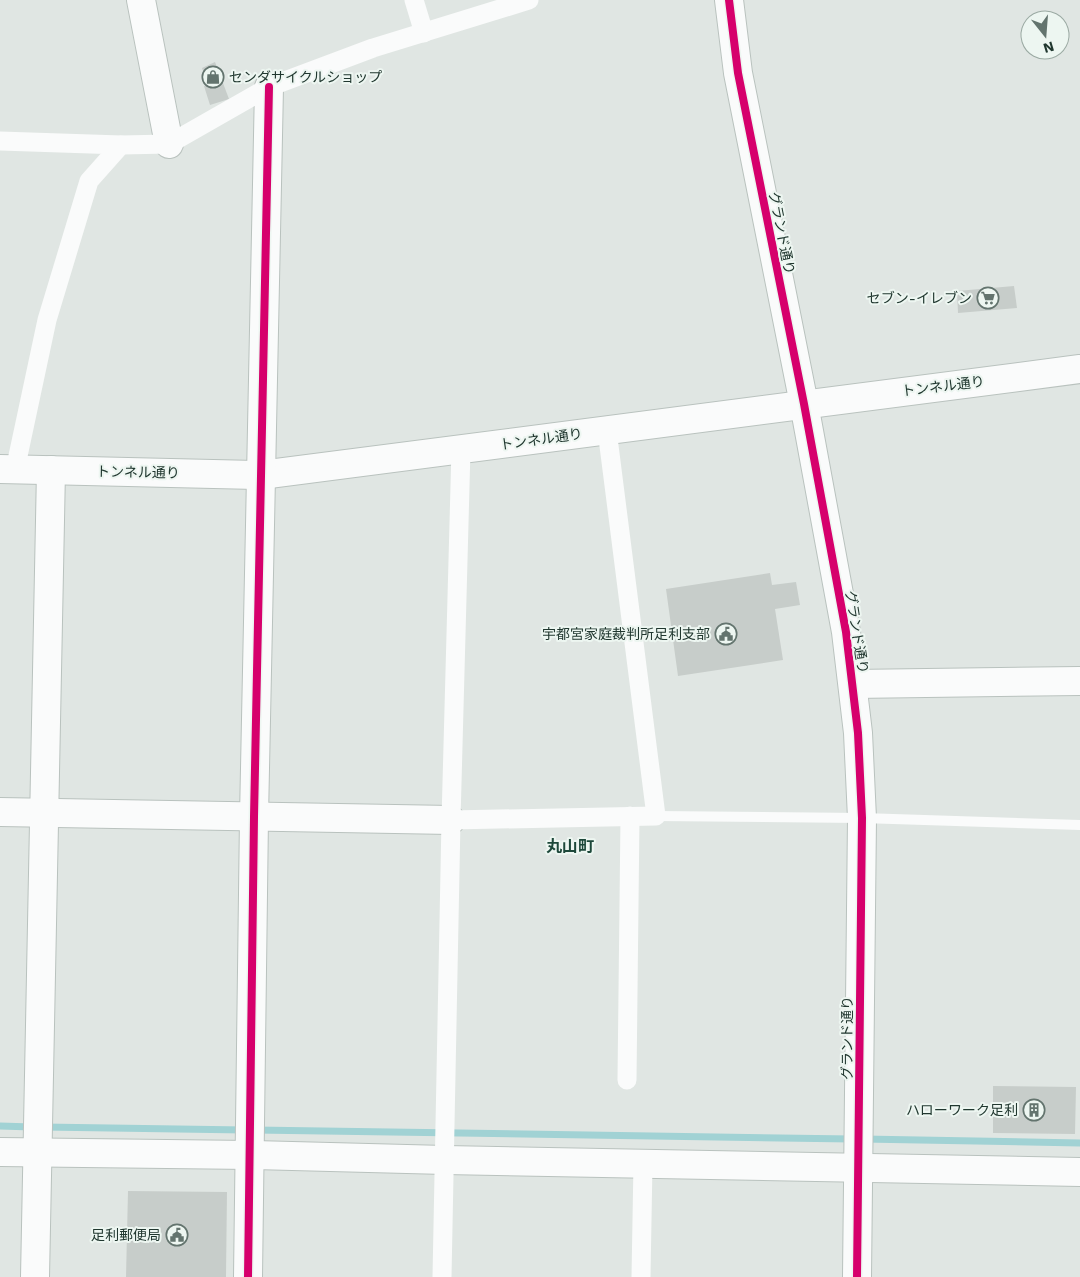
<svg xmlns="http://www.w3.org/2000/svg" width="1080" height="1277" font-family="'Work Sans','Noto Sans JP',sans-serif">
	<style>
		.lines { fill: none; stroke-linecap: round; stroke-linejoin: round }
		.stream { stroke: #a1d2d4; stroke-width: 7 }
		.building { fill: #c7cdca }
		.secondary-casing { stroke: #b9c2be; stroke-width: 30 }
		.lane { stroke: #fafbfb; stroke-width: 10 }
		.street { stroke: #fafbfb; stroke-width: 19 }
		.secondary { stroke: #fafbfb; stroke-width: 28 }
		.cycleway-casing { stroke: #edf6f1; stroke-width: 11 }
		.cycleway { stroke: #d6006c; stroke-width: 8 }
		.labels { text-anchor: middle; dominant-baseline: central; stroke-width: 4; stroke-linejoin: round; paint-order: stroke }
		.poi-label { font-size: 14px; fill: #20372f; stroke: #edf6f1; text-anchor: end }
		.street-label { font-size: 14px; fill: #20372f; stroke: #edf6f1 }
		.quarter-label { font-size: 16px; font-weight: bold; fill: #1d483a; stroke: #edf6f1 }
	</style>
	<rect width="100%" height="100%" fill="#e0e6e3"/>
	<g class="lines">
		<!-- stream -->
		<g class="stream">
			<path d="M0 1126 32 1127"/>
			<path d="M43 1127 245 1130"/>
			<path d="M255 1130 852 1139"/>
			<path d="M863 1139 1080 1143"/>
		</g>
	</g>
	<!-- building -->
	<g class="building">
		<path d="M215 62 229 99 210 105 204 86 208 85 202 68Z"/>
		<path d="M1014 286 1017 308 958 313 957 291Z"/>
		<path d="M770 573 772 585 796 582 800 605 775 609 783 660 678 676 666 589Z"/>
		<path d="M993 1086 1076 1087 1075 1134 993 1133Z"/>
		<path d="M128 1191 227 1192 226 1277H126Z"/>
	</g>
	<g class="lines">
		<!-- secondary casing -->
		<g class="secondary-casing">
			<g id="secondary">
				<path d="M141 0 169 144"/>
				<path d="M729 0 738 73 804 404 846 632 858 733 862 818 857 1277"/>
				<path d="M0 469 261 475 1080 369"/>
				<path d="M853 684 1080 681"/>
				<path d="M0 812 451 820"/>
				<path d="M0 1152 250 1155 445 1160 1080 1172"/>
				<path d="M35 1277 51 470"/>
				<path d="M248 1277 254 817 269 87"/>
			</g>
		</g>
		<!-- lane -->
		<path class="lane" d="M656 816 862 818 1080 825"/>
		<!-- street -->
		<g class="street">
			<path d="M414 0 424 33"/>
			<path d="M0 141 121 145 169 144 269 87 373 48 529 0"/>
			<path d="M15 470 47 320 89 181 121 145"/>
			<path d="M451 820 656 816 607 430"/>
			<path d="M627 1080 630 816"/>
			<path d="M442 1277 451 820 461 449"/>
			<path d="M641 1277 643 1163"/>
		</g>
		<!-- secondary -->
		<use href="#secondary" class="secondary"/>
		<!-- cycleway casing -->
		<g class="cycleway-casing">
			<g id="cycleway">
				<path d="M729 0 738 73 804 404 846 632 858 733 862 818 857 1277"/>
				<path d="M248 1277 254 817 269 87"/>
			</g>
		</g>
		<!-- cycleway -->
		<use href="#cycleway" class="cycleway"/>
	</g>
	<!-- icons -->
	<defs>
		<g id="shop-ring" transform="scale(1.125)"><circle r="9.5" fill="#edf6f1" stroke="#63746e" stroke-width="1.5"/><path d="M-5-2.5h2.3a2.7 3.5 0 0 1 5.4 0H5L5.5 6h-11ZM-1.5-2.5h3a1.5 2.3 0 0 0-3 0Z" fill="#63746e"/></g>
		<g id="supermarket-ring" transform="scale(1.125)"><circle r="9.5" fill="#edf6f1" stroke="#63746e" stroke-width="1.5"/><path d="M-6-5.5h2.5l.6 2H6L4.5 2H-2.5L-4.4-4H-6ZM-1.5 3.2a1.3 1.3 0 1 0 .1 0ZM3 3.2a1.3 1.3 0 1 0 .1 0Z" fill="#63746e"/></g>
		<g id="civic-ring" transform="scale(1.125)"><circle r="9.5" fill="#edf6f1" stroke="#63746e" stroke-width="1.5"/><path d="M-.6-6.5H3V-4.5H.6V-3L4-1V1h2V6H-6V1h2V-1L-.6-3ZM-1.2 2.5V6h2.4V2.5Z" fill="#63746e"/></g>
		<g id="building-ring" transform="scale(1.125)"><circle r="9.5" fill="#edf6f1" stroke="#63746e" stroke-width="1.5"/><path d="M-4-6H4V6H1V3H-1V6H-4ZM-2.5-4.3h1.7v1.8h-1.7ZM.8-4.3h1.7v1.8H.8ZM-2.5-1h1.7V.8h-1.7ZM.8-1h1.7V.8H.8Z" fill="#63746e"/></g>
	</defs>
	<g fill-rule="evenodd">
		<use href="#shop-ring" x="213" y="77"/>
		<use href="#supermarket-ring" x="988" y="298"/>
		<use href="#civic-ring" x="726" y="634"/>
		<use href="#building-ring" x="1034" y="1110"/>
		<use href="#civic-ring" x="177" y="1235"/>
	</g>
	<g class="labels">
		<!-- poi labels -->
		<g class="poi-label">
			<text x="229" y="77" text-anchor="start">センダサイクルショップ</text>
			<text x="972" y="298">セブン-イレブン</text>
			<text x="710" y="634">宇都宮家庭裁判所足利支部</text>
			<text x="1018" y="1110">ハローワーク足利</text>
			<text x="161" y="1235">足利郵便局</text>
		</g>
		<!-- street labels -->
		<g class="street-label">
			<text transform="translate(782 233) rotate(79)">グランド通り</text>
			<text transform="translate(943 386) rotate(-7)">トンネル通り</text>
			<text transform="translate(541 439) rotate(-8)">トンネル通り</text>
			<text transform="translate(138 472) rotate(1)">トンネル通り</text>
			<text transform="translate(857 632) rotate(81)">グランド通り</text>
			<text transform="translate(847 1038) rotate(-90)">グランド通り</text>
		</g>
		<!-- quarter labels -->
		<g class="quarter-label">
			<text x="570" y="846">丸山町</text>
		</g>
	</g>
	<!-- north arrow -->
	<g transform="translate(1045 35) rotate(163)"><circle r="24" fill="#edf6f1" stroke="#9baaa3"/>
	<path d="M0-4L9 19L0 12L-9 19Z" fill="#63746e"/>
	<text y="-8" font-size="14" font-weight="bold" text-anchor="middle" fill="#20372f">N</text>
	</g>
</svg>
